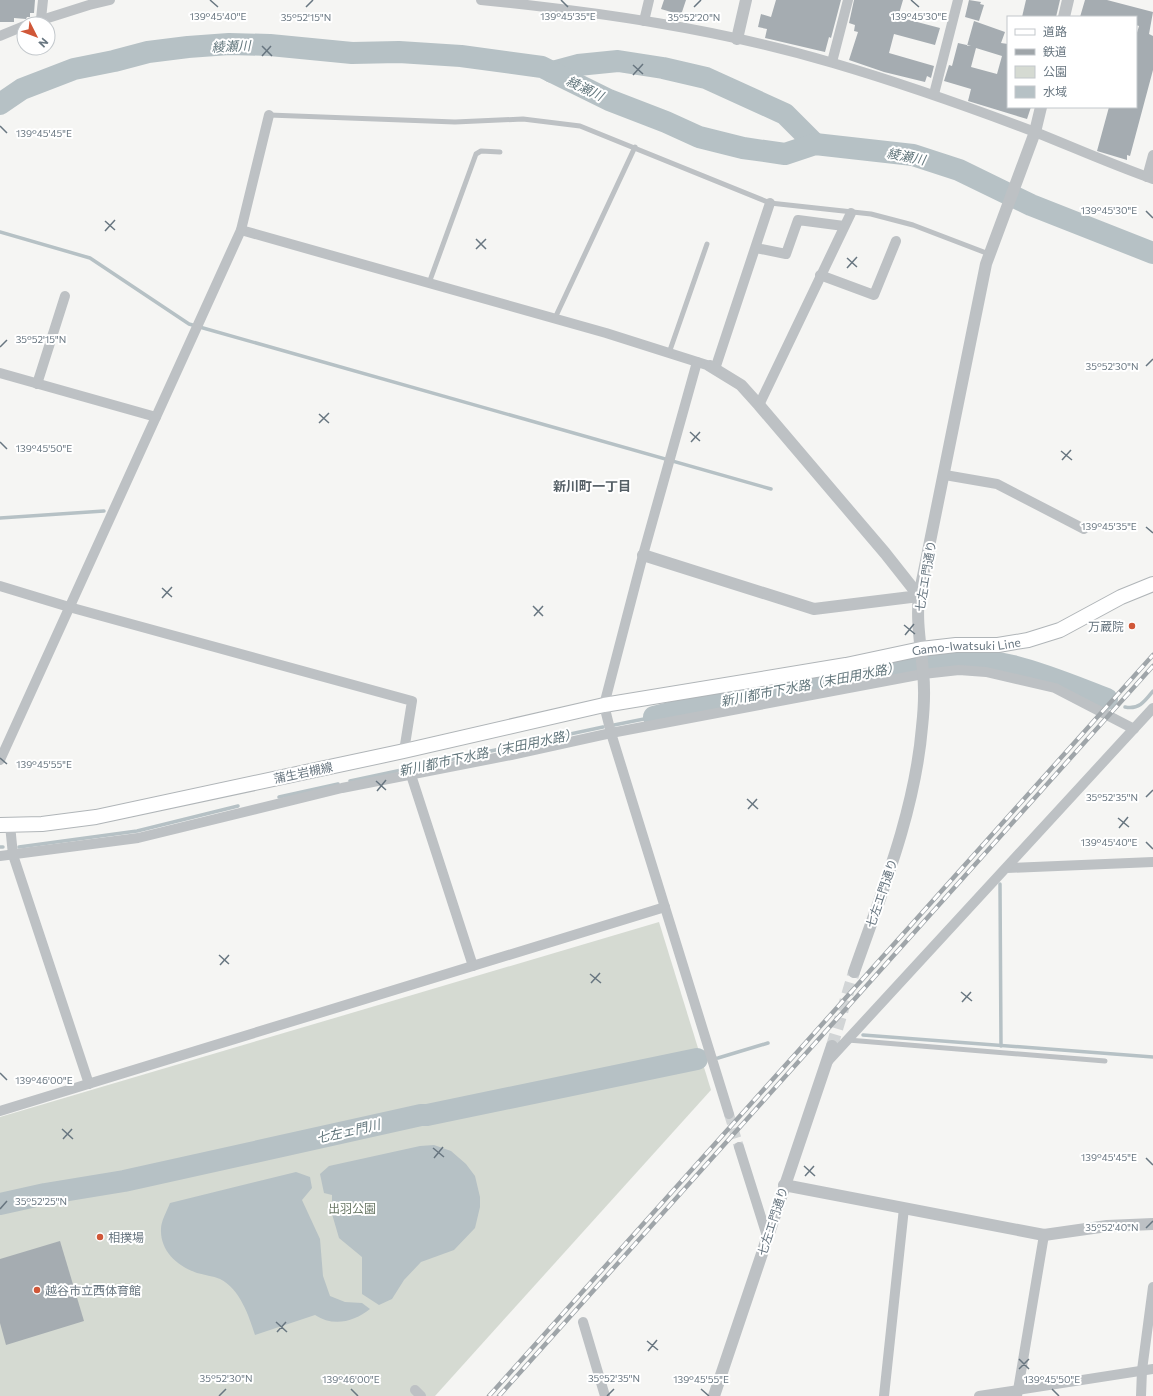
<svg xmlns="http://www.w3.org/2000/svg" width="1153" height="1396" font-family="Commissioner,'Noto Sans JP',sans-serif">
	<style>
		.green { fill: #d5dad2 }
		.water { fill: #b6c1c5 }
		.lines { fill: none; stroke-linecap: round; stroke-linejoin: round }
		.stream { stroke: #b6c1c5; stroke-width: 3.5 }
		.river { stroke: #b6c1c5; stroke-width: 22 }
		.building { fill: #a5acb1; fill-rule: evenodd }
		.minor-tunnel { stroke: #d2d5d6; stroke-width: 10; stroke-dasharray: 10 5; stroke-linecap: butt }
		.tertiary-tunnel { stroke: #d2d5d6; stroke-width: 12; stroke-dasharray: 12 6; stroke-linecap: butt }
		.secondary-casing { stroke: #b0b5b8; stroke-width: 16 }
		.service { stroke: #bdc1c4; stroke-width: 5 }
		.minor { stroke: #bdc1c4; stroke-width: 10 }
		.tertiary { stroke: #bdc1c4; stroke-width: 12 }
		.secondary { stroke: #fff; stroke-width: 14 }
		.rail-casing { stroke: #9fa5a9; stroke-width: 4.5 }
		.rail { stroke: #fff; stroke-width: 3; stroke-dasharray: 9; stroke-linecap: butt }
		.ticks { fill: none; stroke: #687680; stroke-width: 1.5 }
		.poi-dot { fill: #d05738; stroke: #fff; stroke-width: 1.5 }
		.labels { text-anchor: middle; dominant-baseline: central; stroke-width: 4; stroke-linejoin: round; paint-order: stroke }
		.street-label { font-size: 12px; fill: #687680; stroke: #fff }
		.poi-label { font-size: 12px; fill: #687680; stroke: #fff; text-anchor: start }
		.park-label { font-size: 12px; fill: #6a7866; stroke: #fff }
		.water-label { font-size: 13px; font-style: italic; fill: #63777d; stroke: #fff }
		.neighbourhood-label { font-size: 13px; font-weight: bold; fill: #555f66; stroke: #fff }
		.ticks-label { font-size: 10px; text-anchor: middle; fill: #687680; stroke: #fff; stroke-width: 4; stroke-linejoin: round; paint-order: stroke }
	</style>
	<rect width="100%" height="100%" fill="#f5f5f3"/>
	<!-- green -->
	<path class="green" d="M659 922 711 1090 435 1396H0V1117Z"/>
	<!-- water -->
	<g class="water">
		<path d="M434 1145 451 1151 466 1164 475 1176 480 1197V1207L475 1228 454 1250 421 1262 404 1280 392 1299 379 1305 362 1294V1257L339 1238 332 1214V1195L324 1193 320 1174 329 1166 420 1146Z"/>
		<path d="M296 1172 310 1177 312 1188 302 1200 320 1239 323 1276 330 1296 345 1302 362 1303 370 1309C354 1322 333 1327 315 1315L255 1335C249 1316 240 1289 220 1279 213 1276 204 1275 197 1273 177 1266 160 1251 161 1229 161 1221 167 1211 170 1203Z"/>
	</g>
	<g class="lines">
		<!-- stream -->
		<g class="stream">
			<path d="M0 232 90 258 189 324 771 489"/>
			<path d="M0 518 104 511"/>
			<path d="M1125 707C1139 710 1145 701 1153 691"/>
			<path d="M614 725 654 717"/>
			<path d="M350 781 603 727"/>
			<path d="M279 797 338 784"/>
			<path d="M0 847H3"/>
			<path d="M19 847 137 831 238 806"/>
			<path d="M1000 884 1001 1046"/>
			<path d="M863 1035 1153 1057"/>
			<path d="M697 1059 718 1058 768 1043"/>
		</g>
		<!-- river -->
		<g class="river">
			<path d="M552 72 578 65 618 61 663 68 706 78 785 114 815 144"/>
			<path d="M0 104 22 89 74 69 114 61 148 52 188 47 229 44 270 45 352 53 399 52 461 56 542 67 609 100 666 122 699 137 743 148 785 154 815 144 913 155 959 170 1031 205 1153 253"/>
			<path d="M932 661C993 651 1052 678 1107 699"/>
			<path d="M654 717 698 706 913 665"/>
			<path d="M0 1204 45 1194 124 1181 421 1115H427L697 1059"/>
		</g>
	</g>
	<!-- building -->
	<g class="building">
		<path d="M0 0H35L34 13H30V17H27L26 19 14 18V22H0Z"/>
		<path d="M664 0H686L681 15 661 9Z"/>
		<path d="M776 0H841L831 38 829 37 825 52 765 38 767 29 758 27 761 14 771 17Z"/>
		<path d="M854 0H903L898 17 940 28 935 45 894 34 889 53 934 66 931 78 927 76 925 82 884 72 849 60 858 32 854 31 855 25 849 23Z"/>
		<path d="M969 0 981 2 980 4 984 5 979 21 965 17Z"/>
		<path d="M1026 0H1060L1056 17H1022Z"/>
		<path d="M1085 0H1107L1153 12 1149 34 1153 36V70L1130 156 1127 155V160L1097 151 1109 107H1136V36L1139 26 1136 25V17H1080Z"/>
		<path d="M974 21 1005 32 1001 43 1008 44V107H1031L1027 119 968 101 971 89 944 81 949 65 952 66 958 43 971 46H967ZM976 48 1002 56 997 74 971 67Z"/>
		<path d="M60 1241 84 1321 6 1345 0 1323V1259Z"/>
	</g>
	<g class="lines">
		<!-- minor-tunnel -->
		<path class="minor-tunnel" d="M729 1114 739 1147"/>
		<!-- tertiary-tunnel -->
		<path class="tertiary-tunnel" d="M832 1046 854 972"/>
		<!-- secondary casing -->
		<g class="secondary-casing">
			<g id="secondary">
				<path id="s1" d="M0 825 42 824 96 817 404 751 604 705 846 665 921 649 956 645H998L1028 640 1060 630 1121 597 1153 584"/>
			</g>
		</g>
		<!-- service -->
		<g class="service">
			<path d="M269 115 455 122 523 119 580 126 770 203 871 214 913 225 989 254"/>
			<path d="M429 283 476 154 481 151 500 152"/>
			<path d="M555 318 635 147"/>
			<path d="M669 353 707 244"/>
			<path d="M848 1040 1105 1061"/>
		</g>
		<!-- minor -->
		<g class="minor">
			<path d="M481 0C599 12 719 29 833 63 901 83 969 107 1035 132 1075 148 1113 165 1153 179"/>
			<path d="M41 19 43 0"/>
			<path d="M644 21 649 0"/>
			<path d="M29 24 89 5 110 0"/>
			<path d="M0 36 24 26"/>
			<path d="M832 62 848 0"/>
			<path d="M934 94 958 0"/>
			<path d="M1147 177 1153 155"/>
			<path d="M241 230 606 333 710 366"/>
			<path d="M756 248 786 254 798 220 844 226"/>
			<path d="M820 275 874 295 896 241"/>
			<path d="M697 362 643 555 604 705 611 733 729 1114"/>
			<path d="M715 369 770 203"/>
			<path d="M0 373 156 417"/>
			<path d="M37 384 65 296"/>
			<path d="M759 405 851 213"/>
			<path d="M945 475 997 484 1084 529"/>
			<path d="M0 586 69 607 412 701 404 751"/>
			<path d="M0 760 241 230 269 115"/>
			<path d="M411 775 473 966"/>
			<path d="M10 825 13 855 89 1084"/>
			<path d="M0 856 138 838 342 788 511 755 611 733 923 674 959 670 986 672 1055 688 1134 729"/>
			<path d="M1007 868 1153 862"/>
			<path d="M827 1062 1153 708"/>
			<path d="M0 1111 665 907"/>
			<path d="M739 1147 767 1236"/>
			<path d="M583 1322 605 1396"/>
			<path d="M415 1390 421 1396"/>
			<path d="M884 1396 904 1208"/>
			<path d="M979 1396 1153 1369"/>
			<path d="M1017 1396 1044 1235"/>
			<path d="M1141 1396 1142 1370 1153 1287"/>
		</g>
		<!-- tertiary -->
		<g class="tertiary">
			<path d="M1064 17 1068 0"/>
			<path d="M737 39 746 0"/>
			<path d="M643 555 814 609 919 596 885 553 759 405 741 385 710 366"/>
			<path d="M854 972C882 892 915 811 922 727 924 709 925 690 923 672 921 646 916 622 919 596L986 264 1035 132 1041 107"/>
			<path d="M784 1185 1044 1235 1107 1226 1153 1224"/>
			<path d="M714 1396 832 1046"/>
		</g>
		<!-- secondary -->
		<use href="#secondary" class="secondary"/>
		<!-- rail casing -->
		<g class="rail-casing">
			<g id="rail">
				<path d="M489 1396 1153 655"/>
				<path d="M499 1396 1153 666"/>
			</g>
		</g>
		<!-- rail -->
		<use href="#rail" class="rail"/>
	</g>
	<!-- ticks -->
	<path class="ticks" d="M210 0 218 7M561 0 568 7M911 0 919 7M306 7 313 0M694 7 701 0M262 46 272 56M262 56 271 46M633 65 643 74M633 75 643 64M0 126 7 133M1146 211 1153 218M105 221 115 230M105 231 115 220M476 239 486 249M476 249 486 239M847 258 857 267M847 268 857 257M0 347 7 340M1146 366 1153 359M319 414 329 423M319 423 329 413M690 432 700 441M0 442 7 449M691 442 700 432M1061 451 1072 460M1062 460 1071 450M1146 527 1153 533M162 588 172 597M162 598 172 587M533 606 543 616M534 616 543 606M904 625 915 634M905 635 914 624M0 758 7 764M376 781 386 790M377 791 386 780M1146 797 1153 790M747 799 758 809M748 809 757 799M1118 818 1129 827M1119 828 1128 817M1146 842 1153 849M219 955 229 964M220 965 229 955M590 974 601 983M591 983 600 973M961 992 972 1001M962 1002 971 992M0 1073 7 1080M62 1129 73 1139M63 1139 72 1129M433 1148 444 1157M434 1158 443 1147M1146 1158 1153 1165M804 1166 815 1176M805 1176 814 1166M0 1209 7 1201M1146 1228 1153 1221M276 1322 287 1332M277 1332 286 1322M647 1341 658 1350M648 1351 657 1340M1019 1359 1029 1369M1019 1369 1029 1359M351 1389 358 1396M701 1389 709 1396M1052 1389 1059 1396M219 1396 226 1389M607 1396 614 1389"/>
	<!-- markers -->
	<g class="poi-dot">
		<circle cx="1132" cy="626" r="4"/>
		<circle cx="100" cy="1237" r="4"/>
		<circle cx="37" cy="1290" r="4"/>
	</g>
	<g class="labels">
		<!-- street labels -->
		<g class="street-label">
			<text transform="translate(925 576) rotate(-80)">七左エ門通り</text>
			<text stroke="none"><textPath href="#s1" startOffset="984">Gamo-Iwatsuki Line</textPath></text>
			<text transform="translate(303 772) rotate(-12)">蒲生岩槻線</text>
			<text transform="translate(881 893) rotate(-71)">七左エ門通り</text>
			<text transform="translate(772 1221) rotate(-72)">七左エ門通り</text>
		</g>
		<!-- poi labels -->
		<g class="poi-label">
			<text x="1124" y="626" text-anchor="end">万蔵院</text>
			<text x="108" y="1237">相撲場</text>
			<text x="45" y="1290">越谷市立西体育館</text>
		</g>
		<!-- park labels -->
		<g class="park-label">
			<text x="352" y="1208">出羽公園</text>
		</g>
		<!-- water labels -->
		<g class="water-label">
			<text transform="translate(231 46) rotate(-2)">綾瀬川</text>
			<text transform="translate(585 88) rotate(26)">綾瀬川</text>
			<text transform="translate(906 156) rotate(11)">綾瀬川</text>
			<text transform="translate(810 684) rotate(-11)">新川都市下水路（末田用水路）</text>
			<text transform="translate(488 752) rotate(-12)">新川都市下水路（末田用水路）</text>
			<text transform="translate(348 1131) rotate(-13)">七左ェ門川</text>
		</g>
		<!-- neighbourhood labels -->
		<g class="neighbourhood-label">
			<text x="592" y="486">新川町一丁目</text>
		</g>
	</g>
	<g class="ticks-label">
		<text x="218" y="20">139°45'40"E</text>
		<text x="568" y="20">139°45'35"E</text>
		<text x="919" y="20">139°45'30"E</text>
		<text x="306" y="21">35°52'15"N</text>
		<text x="694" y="21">35°52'20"N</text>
		<text x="44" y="137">139°45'45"E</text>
		<text x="1109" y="214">139°45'30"E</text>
		<text x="41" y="343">35°52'15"N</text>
		<text x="1112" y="370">35°52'30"N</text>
		<text x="44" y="452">139°45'50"E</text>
		<text x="1109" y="530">139°45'35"E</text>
		<text x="44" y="768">139°45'55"E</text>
		<text x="1112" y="801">35°52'35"N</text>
		<text x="1109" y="846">139°45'40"E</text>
		<text x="44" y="1084">139°46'00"E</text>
		<text x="1109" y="1161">139°45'45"E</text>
		<text x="41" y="1205">35°52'25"N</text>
		<text x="1112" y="1231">35°52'40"N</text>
		<text x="226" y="1382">35°52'30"N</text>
		<text x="614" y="1382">35°52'35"N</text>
		<text x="351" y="1383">139°46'00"E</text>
		<text x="701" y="1383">139°45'55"E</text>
		<text x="1052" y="1383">139°45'50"E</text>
	</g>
	<!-- legend -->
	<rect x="1007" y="16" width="130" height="92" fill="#ffffff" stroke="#c3c8cc"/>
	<rect x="1015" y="29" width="20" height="6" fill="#ffffff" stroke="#c3c8cc"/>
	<text x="1043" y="36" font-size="12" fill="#687680">道路</text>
	<rect x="1015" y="49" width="20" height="6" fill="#9fa5a9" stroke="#c3c8cc"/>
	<text x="1043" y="56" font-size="12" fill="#687680">鉄道</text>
	<rect x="1015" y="66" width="20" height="12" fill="#d5dad2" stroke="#c3c8cc"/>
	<text x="1043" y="76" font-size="12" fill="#687680">公園</text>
	<rect x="1015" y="86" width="20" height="12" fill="#b6c1c5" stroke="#c3c8cc"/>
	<text x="1043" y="96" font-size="12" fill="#687680">水域</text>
	<!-- north arrow -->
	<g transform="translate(36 36) rotate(132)"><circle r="19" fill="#ffffff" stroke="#c3c8cc"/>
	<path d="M0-3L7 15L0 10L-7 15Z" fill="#d05738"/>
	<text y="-6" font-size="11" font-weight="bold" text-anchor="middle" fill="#687680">N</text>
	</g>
</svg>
